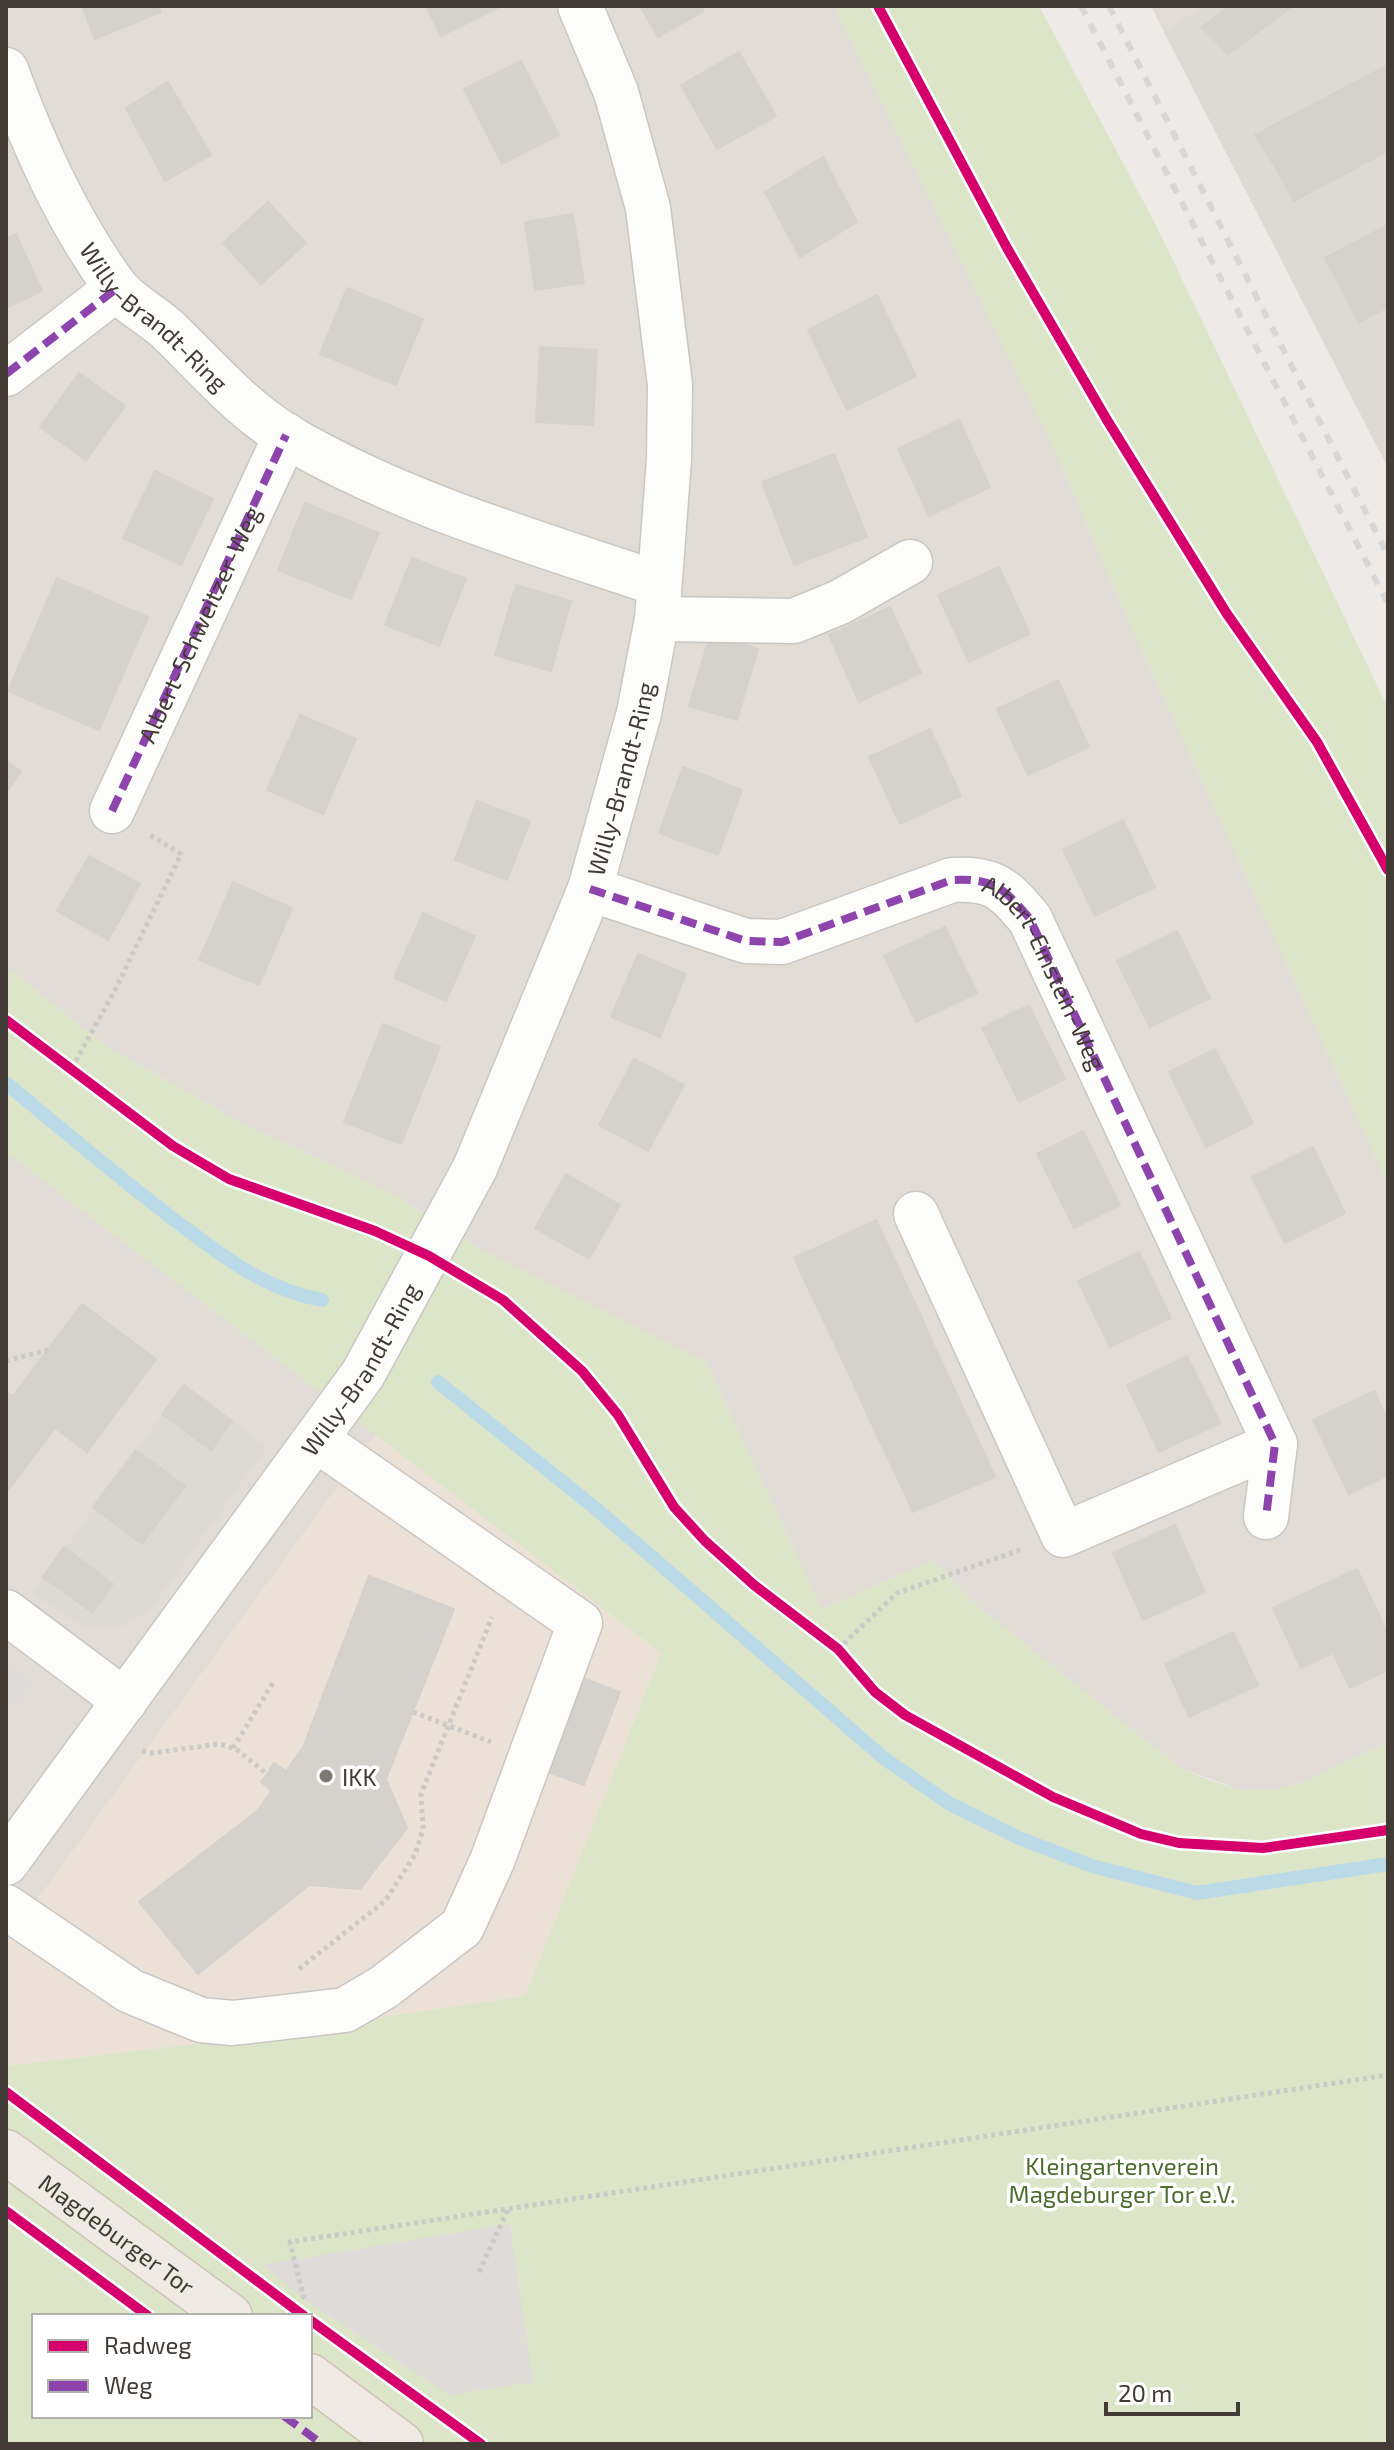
<svg xmlns="http://www.w3.org/2000/svg" width="1394" height="2450" font-family="'Exo 2',sans-serif">
	<style>
		.residential { fill: #e1dcd5 }
		.commercial { fill: #ece1d7 }
		.industrial { fill: #ddd9d5 }
		.green { fill: #dde5c9; fill-rule: evenodd }
		.parking { fill: #dedbd8 }
		.lines { fill: none; stroke-linecap: round; stroke-linejoin: round }
		.stream { stroke: #bbdae8; stroke-width: 14 }
		.building { fill: #d5d2ce; stroke: #d5d1cd; stroke-width: 2 }
		.minor-casing { stroke: #cac7c3; stroke-width: 47 }
		.major-casing { stroke: #cec4b6; stroke-width: 47 }
		.path { stroke: #cccac6; stroke-width: 5; stroke-dasharray: 4 4; stroke-linecap: butt }
		.minor { stroke: #fcfcfb; stroke-width: 44 }
		.major { stroke: #efeae3; stroke-width: 44 }
		.rail { stroke: #d8d7d7; stroke-width: 6; stroke-dasharray: 10 10; stroke-linecap: butt }
		.quiet { stroke: #8e44ad; stroke-width: 8; stroke-dasharray: 16 8; stroke-linecap: butt }
		.cycleway-casing { stroke: #fff; stroke-width: 15 }
		.cycleway { stroke: #d6006c; stroke-width: 10 }
		.poi-dot { fill: #7e7873; stroke: #fff; stroke-width: 3 }
		.labels { text-anchor: middle; dominant-baseline: central; stroke-width: 7; stroke-linejoin: round; paint-order: stroke }
		.street-label { font-size: 24px; fill: #423b35; stroke: #fff }
		.poi-label { font-size: 24px; fill: #423b35; stroke: #fff; text-anchor: start }
		.park-label { font-size: 24px; fill: #4c6d2e; stroke: #fff }
	</style>
	<rect width="100%" height="100%" fill="#edeae7"/>
	<!-- residential -->
	<g class="residential">
		<path d="M6 6H834L1056 452 1130 624 1388 1184V1742L1302 1783 1269 1790H1241L1180 1768 971 1601 933 1560 822 1609 706 1362 476 1247 393 1194 240 1122 107 1047 6 967Z"/>
		<path d="M1151 6H1203L1164 32Z"/>
		<path d="M6 1152 376 1434 6 1943Z"/>
	</g>
	<!-- commercial -->
	<path class="commercial" d="M376 1434 661 1653 525 1996 212 2042 6 2066V1943Z"/>
	<!-- industrial -->
	<g class="industrial">
		<path d="M1203 6H1388V468L1164 32Z"/>
		<path d="M184 1385 267 1447 157 1601 143 1615 117 1629 84 1627 32 1594Z"/>
	</g>
	<!-- green -->
	<g class="green">
		<path d="M834 6H1039L1156 225 1388 708V1184L1130 624 1056 452Z"/>
		<path d="M6 967 107 1047 240 1122 393 1194 476 1247 706 1362 822 1609 933 1560 971 1601 1180 1768 1209 1780 1241 1790H1269L1302 1783 1388 1742V2444H6V2066L212 2042 525 1996 661 1653 6 1152ZM34 2316H310V2416H34Z"/>
	</g>
	<!-- parking -->
	<g class="parking">
		<path d="M6 1660 34 1681 15 1709 6 1703Z"/>
		<path d="M510 2224 533 2382 449 2395 304 2299 263 2265Z"/>
	</g>
	<g class="lines">
		<!-- stream -->
		<g class="stream">
			<path d="M6 1083C60 1128 113 1173 168 1215 216 1251 261 1289 322 1300"/>
			<path d="M438 1382 600 1512 885 1759 950 1804 1019 1838 1092 1866 1197 1893 1388 1864"/>
		</g>
	</g>
	<!-- building -->
	<g class="building">
		<path d="M82 6H158L161 12 95 39Z"/>
		<path d="M426 6H501L441 36Z"/>
		<path d="M640 6H701L704 11 658 37Z"/>
		<path d="M1230 6H1293L1228 54 1202 27Z"/>
		<path d="M739 52 776 116 717 149 681 85Z"/>
		<path d="M521 61 559 135 502 164 464 89Z"/>
		<path d="M1388 65V110L1277 170 1255 135Z"/>
		<path d="M168 82 211 155 165 181 126 108Z"/>
		<path d="M1388 110V151L1294 201 1277 170Z"/>
		<path d="M823 157 857 222 800 257 765 192Z"/>
		<path d="M268 202 306 243 261 284 223 243Z"/>
		<path d="M573 214 584 283 535 290 525 222Z"/>
		<path d="M1388 225V307L1359 322 1325 258Z"/>
		<path d="M16 234 42 291 6 308V239Z"/>
		<path d="M347 288 423 319 396 385 320 354Z"/>
		<path d="M877 295 916 376 847 410 808 330Z"/>
		<path d="M540 347 597 350 593 425 536 422Z"/>
		<path d="M79 373 125 406 86 460 40 427Z"/>
		<path d="M959 420 990 487 929 516 898 449Z"/>
		<path d="M834 454 867 537 794 565 762 482Z"/>
		<path d="M155 471 213 499 181 565 123 538Z"/>
		<path d="M305 503 379 533 351 599 278 570Z"/>
		<path d="M412 558 466 579 439 646 385 625Z"/>
		<path d="M999 567 1030 634 969 662 938 595Z"/>
		<path d="M57 578 148 617 99 730 8 691Z"/>
		<path d="M516 585 571 601 551 671 495 655Z"/>
		<path d="M890 607 921 673 859 702 829 635Z"/>
		<path d="M710 635 758 649 737 720 689 706Z"/>
		<path d="M1058 680 1089 747 1028 775 997 709Z"/>
		<path d="M300 715 356 739 323 814 267 790Z"/>
		<path d="M930 729 961 796 900 824 869 757Z"/>
		<path d="M6 761 21 771 6 793Z"/>
		<path d="M683 767 742 790 718 855 659 833Z"/>
		<path d="M477 801 530 821 507 880 455 860Z"/>
		<path d="M1123 820 1155 887 1095 916 1063 850Z"/>
		<path d="M89 856 140 884 108 940 57 911Z"/>
		<path d="M233 882 292 908 259 985 199 960Z"/>
		<path d="M423 913 475 936 446 1001 394 978Z"/>
		<path d="M945 927 977 993 916 1022 884 956Z"/>
		<path d="M1177 931 1210 998 1150 1027 1117 961Z"/>
		<path d="M638 954 686 974 660 1037 611 1017Z"/>
		<path d="M1029 1005 1065 1079 1019 1102 982 1028Z"/>
		<path d="M383 1024 440 1047 401 1144 344 1122Z"/>
		<path d="M1215 1049 1253 1123 1206 1147 1169 1072Z"/>
		<path d="M634 1059 684 1085 648 1151 599 1125Z"/>
		<path d="M1083 1131 1120 1205 1074 1228 1037 1154Z"/>
		<path d="M1313 1147 1345 1213 1285 1243 1252 1177Z"/>
		<path d="M566 1174 620 1205 589 1259 535 1228Z"/>
		<path d="M876 1220 891 1252 809 1290 794 1258Z"/>
		<path d="M891 1252 906 1284 824 1321 809 1290Z"/>
		<path d="M1139 1252 1171 1318 1110 1347 1078 1281Z"/>
		<path d="M906 1284 921 1316 839 1353 824 1321Z"/>
		<path d="M82 1304 156 1359 87 1452 13 1396Z"/>
		<path d="M921 1316 935 1348 854 1385 839 1353Z"/>
		<path d="M935 1348 950 1380 868 1416 854 1385Z"/>
		<path d="M1187 1356 1220 1423 1159 1452 1127 1385Z"/>
		<path d="M950 1380 965 1412 883 1448 868 1416Z"/>
		<path d="M184 1385 232 1421 211 1450 162 1414Z"/>
		<path d="M6 1391 55 1428 6 1493Z"/>
		<path d="M1374 1391 1388 1420V1475L1349 1494 1313 1420Z"/>
		<path d="M965 1412 980 1444 898 1479 883 1448Z"/>
		<path d="M980 1444 995 1477 913 1512 898 1479Z"/>
		<path d="M136 1450 185 1486 163 1515 114 1479Z"/>
		<path d="M114 1479 163 1515 142 1544 93 1507Z"/>
		<path d="M1175 1525 1205 1592 1143 1620 1113 1553Z"/>
		<path d="M64 1547 113 1584 92 1612 43 1577Z"/>
		<path d="M1357 1569 1388 1634V1670L1350 1688 1333 1653 1301 1668 1273 1608Z"/>
		<path d="M369 1576 454 1609 386 1779 407 1828 360 1889 309 1885 198 1974 139 1902 256 1812 272 1791 261 1782 267 1774 274 1763 286 1771 303 1747Z"/>
		<path d="M1233 1632 1258 1685 1189 1717 1165 1664Z"/>
		<path d="M583 1678 620 1692 584 1785 547 1772Z"/>
	</g>
	<g class="lines">
		<!-- minor casing -->
		<g class="minor-casing">
			<g id="minor">
				<path id="s1" d="M6 70C34 146 67 220 115 286 128 304 154 316 170 332 207 368 243 410 288 437 402 504 535 542 659 584"/>
				<path d="M6 374 116 289"/>
				<path d="M657 619 794 621 840 602 910 562"/>
				<path id="s2" d="M112 811 286 435"/>
				<path d="M590 889 746 941 782 942 952 880C994 878 1004 888 1030 919L1275 1444 1266 1517"/>
				<path d="M916 1214 1063 1535 1275 1444"/>
				<path d="M6 1612 125 1701"/>
				<path id="s3" d="M6 1863 363 1374 475 1168 590 889 639 713 657 619 669 459 670 385 648 208 616 92 580 6"/>
				<path d="M6 1907 130 1991 201 2020 233 2023 345 2010 384 1987 462 1927 492 1861 580 1623 317 1440"/>
			</g>
		</g>
		<!-- major casing -->
		<g class="major-casing">
			<g id="major">
				<path id="s4" d="M6 2152 230 2316"/>
				<path d="M310 2376 401 2444"/>
			</g>
		</g>
		<!-- path -->
		<g class="path">
			<path d="M72 1068 116 988 181 854 148 834"/>
			<path d="M6 1361 48 1350"/>
			<path d="M838 1649 897 1593 1023 1549"/>
			<path d="M413 1712 491 1742"/>
			<path d="M233 1748 274 1681"/>
			<path d="M142 1751 152 1753 219 1744 236 1749 267 1774"/>
			<path d="M299 1969 385 1901 415 1855 423 1829 421 1794 492 1617"/>
			<path d="M479 2272 508 2209"/>
			<path d="M304 2299 290 2242 1388 2075"/>
		</g>
		<!-- minor -->
		<use href="#minor" class="minor"/>
		<!-- major -->
		<use href="#major" class="major"/>
		<!-- rail -->
		<g class="rail">
			<path d="M1081 6 1388 604"/>
			<path d="M1109 6 1388 556"/>
		</g>
		<!-- quiet -->
		<g class="quiet">
			<path d="M6 374 116 289"/>
			<path d="M112 811 286 435"/>
			<path id="s5" d="M590 889 746 941 782 942 952 880C994 878 1004 888 1030 919L1275 1444 1266 1517"/>
			<path d="M284 2416 322 2444"/>
		</g>
		<!-- cycleway casing -->
		<g class="cycleway-casing">
			<g id="cycleway">
				<path d="M878 6 1007 248 1107 420 1227 614 1317 742 1388 870"/>
				<path d="M6 1020 173 1146 229 1179 375 1231 429 1256 503 1300 582 1371 618 1415 674 1507 705 1541 754 1585 838 1649 875 1692 905 1715 1053 1797 1141 1834 1179 1843 1263 1848 1388 1830"/>
				<path d="M6 2092 304 2316"/>
				<path d="M6 2211 148 2316"/>
				<path d="M310 2320 481 2444"/>
			</g>
		</g>
		<!-- cycleway -->
		<use href="#cycleway" class="cycleway"/>
	</g>
	<!-- markers -->
	<circle class="poi-dot" cx="326" cy="1776" r="8"/>
	<g class="labels">
		<!-- street labels -->
		<g class="street-label">
			<text stroke="none"><textPath href="#s1" startOffset="292">Willy-Brandt-Ring</textPath></text>
			<text stroke="none"><textPath href="#s2" startOffset="206">Albert-Schweitzer-Weg</textPath></text>
			<text stroke="none"><textPath href="#s3" startOffset="1256">Willy-Brandt-Ring</textPath></text>
			<text stroke="none"><textPath href="#s5" startOffset="526">Albert-Einstein-Weg</textPath></text>
			<text stroke="none"><textPath href="#s3" startOffset="608">Willy-Brandt-Ring</textPath></text>
			<text stroke="none"><textPath href="#s4" startOffset="138">Magdeburger Tor</textPath></text>
		</g>
		<!-- poi labels -->
		<g class="poi-label">
			<text x="342" y="1776">IKK</text>
		</g>
		<!-- park labels -->
		<g class="park-label">
			<text x="1122" y="2165">Kleingartenverein<tspan x="1122" dy="28">Magdeburger Tor e.V.</tspan></text>
		</g>
	</g>
	<!-- border -->
	<rect width="1394" height="2450" fill="none" stroke="#423b35" stroke-width="16"/>
	<!-- legend -->
	<rect x="32" y="2314" width="280" height="104" fill="#ffffff" stroke="#b3b1ae" stroke-width="2"/>
	<rect x="48" y="2340" width="40" height="12" fill="#d6006c" stroke="#b3b1ae" stroke-width="2"/>
	<text x="104" y="2354" font-size="24" fill="#423b35">Radweg</text>
	<rect x="48" y="2380" width="40" height="12" fill="#8e44ad" stroke="#b3b1ae" stroke-width="2"/>
	<text x="104" y="2394" font-size="24" fill="#423b35">Weg</text>
	<!-- scale -->
	<path d="M1106 2402v12h132v-12" fill="none" stroke="#423b35" stroke-width="4"/>
	<text x="1118" y="2402" font-size="24" fill="#423b35" stroke="#ffffff" stroke-width="6" paint-order="stroke">20 m</text>
</svg>
